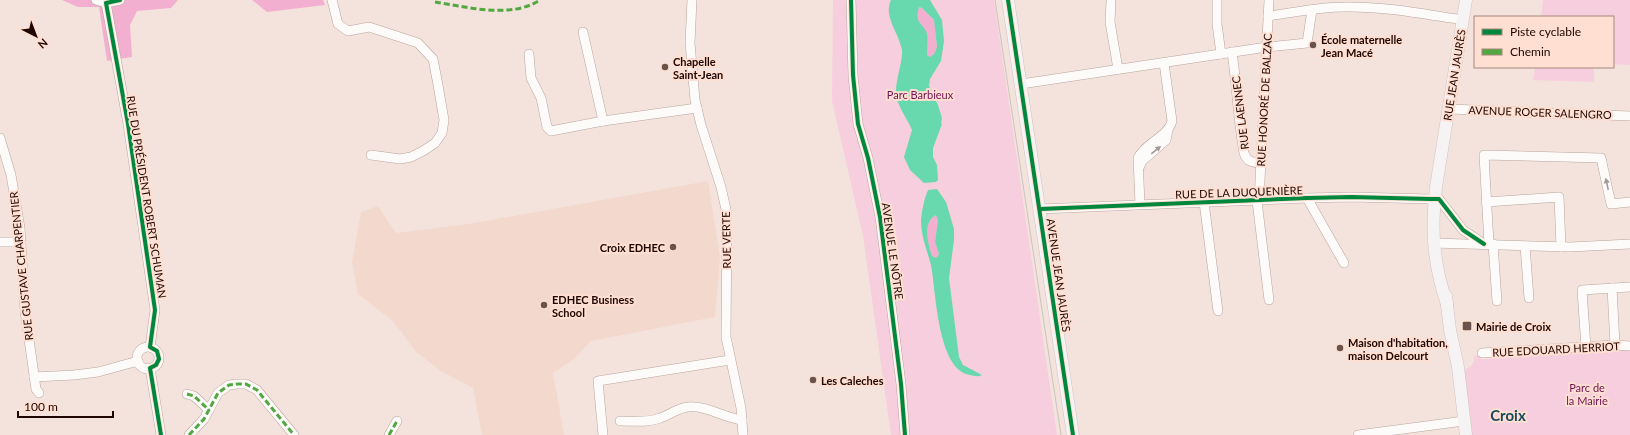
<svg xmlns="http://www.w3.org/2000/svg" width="1630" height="435" font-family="Lato,sans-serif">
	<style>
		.built { fill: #f3d8cd }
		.green { fill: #f7cedd }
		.forest { fill: #f3afd0 }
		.water { fill: #68d8af; fill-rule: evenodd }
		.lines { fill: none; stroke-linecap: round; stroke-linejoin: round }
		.minor-casing { stroke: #b9a49b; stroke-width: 10 }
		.major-casing { stroke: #cec3bf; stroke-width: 13 }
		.minor { stroke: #fdfbfa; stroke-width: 9 }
		.major { stroke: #f6f3f5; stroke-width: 12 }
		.tram { stroke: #c9c4c2; stroke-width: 1 }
		.quiet { stroke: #52a740; stroke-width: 3; stroke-dasharray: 6 3; stroke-linecap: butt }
		.cycleway-casing { stroke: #fedfd1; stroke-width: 6 }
		.cycleway { stroke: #00873e; stroke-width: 4 }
		.oneway { fill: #a49996 }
		.poi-dot { fill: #6a534d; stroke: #fedfd1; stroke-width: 1.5 }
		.labels { text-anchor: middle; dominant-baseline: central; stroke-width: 4; stroke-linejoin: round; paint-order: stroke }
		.poi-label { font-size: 11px; font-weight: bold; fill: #1f0600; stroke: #fedfd1; text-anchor: start }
		.street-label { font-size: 11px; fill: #1f0600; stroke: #fedfd1 }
		.park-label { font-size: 11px; fill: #731154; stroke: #fedfd1 }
		.district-label { font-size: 15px; font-weight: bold; fill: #17495b; stroke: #fedfd1 }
	</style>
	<rect width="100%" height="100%" fill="#f4e3dc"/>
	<!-- built -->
	<path class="built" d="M708 181 720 257 715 317 591 341 574 359 553 373 564 435H482L473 388 441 371 416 352 393 321 358 294 352 262 361 212 378 206 396 233 469 224Z"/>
	<!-- green -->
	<g class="green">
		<path d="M833 0H994L1057 435H891L863 236 832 101Z"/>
		<path d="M1543 0H1630V65L1613 64V17H1541Z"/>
		<path d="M1535 67H1594V82L1533 80Z"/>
		<path d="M1622 350 1630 351V435H1472L1463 370C1469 368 1476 364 1474 356H1479L1480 359H1488Z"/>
	</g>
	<!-- forest -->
	<g class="forest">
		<path d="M62 0H178L171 8 137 11 130 25 132 57 107 61 99 7H78Z"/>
		<path d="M252 0H323L325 5 267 12Z"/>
		<path d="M919 7 922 8 934 20 937 47 934 54 930 57 927 55C927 48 929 38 926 32 920 20 915 23 919 7Z"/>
		<path d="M936 215 938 220 935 242 939 254 936 258 932 256C928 244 922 223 936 215Z"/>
	</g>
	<!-- water -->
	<g class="water">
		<path d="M891 0H930L942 20 944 41 941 61 930 79 929 86 938 105 942 118 941 123 942 124 933 148V157L937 165 938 180 936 182 924 183 910 170 904 157 912 130C908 120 900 110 897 99 893 85 903 64 902 50 899 33 883 16 891 0ZM919 7 922 8 934 20 937 47 934 54 930 57 927 55C927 48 929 38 926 31 920 21 915 22 919 7Z"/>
		<path d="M937 189 946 202 954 229V240L949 278 959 357 963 365 982 375C978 377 974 376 970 375 937 370 936 290 931 265 927 250 921 236 921 220 922 210 924 199 928 190ZM936 215 938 220 935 242 939 254 936 258 932 256C928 244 922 222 936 215Z"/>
	</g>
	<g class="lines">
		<!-- minor casing -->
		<g class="minor-casing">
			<g id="minor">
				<path d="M96 0 106 3 120 0"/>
				<path d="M332 0 338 24 348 31 369 27 418 43 433 59 438 85 444 120 442 133 435 143 423 151 411 157 400 159 371 155"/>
				<path d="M692 0 690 43 695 100 701 125 721 187 727 214 726 337 741 408 743 435"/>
				<path d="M851 0 853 75 858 124 868 158 880 217 901 384 905 435"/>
				<path d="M1217 0V24L1221 54"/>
				<path d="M1111 2 1110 22 1118 69"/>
				<path d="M106 3 128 124 155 310 150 347"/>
				<path d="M1268 16C1293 13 1318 7 1344 7 1384 6 1423 14 1463 20"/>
				<path d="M583 32 603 121"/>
				<path d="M1232 52C1237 86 1238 120 1244 153 1247 162 1252 162 1260 163"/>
				<path d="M529 54 531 78 541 98 547 127 551 131 603 121 697 108"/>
				<path d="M1021 84 1267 47 1307 43 1312 10"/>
				<path d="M1449 109 1630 116"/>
				<path d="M0 138 11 175 20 228 25 311 36 389 39 393"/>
				<path d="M1139 168 1142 161 1166 140 1168 130"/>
				<path d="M1307 198 1344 263"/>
				<path d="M1257 201 1269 300"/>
				<path d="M1259 201 1269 0"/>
				<path d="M1204 202 1218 311"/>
				<path d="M1486 202 1559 197 1561 247"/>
				<path d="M1140 204 1138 158C1145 143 1168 137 1172 121L1164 63"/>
				<path d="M1040 209 1307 198 1351 197 1431 199H1439L1463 230 1484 244"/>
				<path d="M0 242H21"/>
				<path d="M1433 243 1570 247 1630 244"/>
				<path d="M1489 244 1484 155 1601 158 1611 204 1630 202"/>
				<path d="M1493 244 1497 301"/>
				<path d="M1525 246 1529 298"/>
				<path d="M1612 288 1615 345"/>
				<path d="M1586 347 1582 290 1630 287"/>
				<circle cx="148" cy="358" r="11"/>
				<path d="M1482 353 1615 345 1630 346"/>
				<path d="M150 368 161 435"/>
				<path d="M34 377 74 375 98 372 138 361"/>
				<path d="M187 394 194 396 209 410"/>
				<path d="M620 421C632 421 648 423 660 418 670 415 677 408 688 407 706 405 724 418 742 420"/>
				<path d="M189 435 204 419 218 393 229 385 237 384H246L257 390 294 435"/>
				<path d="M389 435 397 421"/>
				<path d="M603 435 598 381 730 360"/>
				<path d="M1358 435 1464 421"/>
			</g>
		</g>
		<!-- major casing -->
		<g class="major-casing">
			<g id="major">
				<path d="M1008 0 1073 435"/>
				<path d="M1446 296 1450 330 1458 367 1466 435"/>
				<path d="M1447 304C1433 263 1431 229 1436 187L1466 0"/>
			</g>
		</g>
		<!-- minor -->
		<use href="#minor" class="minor"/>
		<!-- major -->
		<use href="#major" class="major"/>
		<!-- tram -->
		<path class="tram" d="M995 0 1061 435"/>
		<!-- quiet -->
		<g class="quiet">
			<path d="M435 2C467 7 511 19 540 0"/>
			<path d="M187 394 194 396 209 410"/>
			<path d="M189 435 204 419 218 393 229 385 237 384H246L257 390 294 435"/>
			<path d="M389 435 397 421"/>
		</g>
		<!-- cycleway casing -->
		<g class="cycleway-casing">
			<g id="cycleway">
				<path d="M120 0 106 3 128 124 155 310 150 347 157 351 159 359 156 365 150 368 161 435"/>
				<path d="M851 0 853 75 858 124 868 158 880 217 901 384 905 435"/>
				<path d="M1008 0 1073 435"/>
				<path d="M1040 209 1307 198 1351 197 1431 199H1439L1463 230 1484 244"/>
			</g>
		</g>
		<!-- cycleway -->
		<use href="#cycleway" class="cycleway"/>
	</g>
	<!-- one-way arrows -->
	<defs><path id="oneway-solid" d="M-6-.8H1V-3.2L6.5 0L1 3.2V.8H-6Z"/></defs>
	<g class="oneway">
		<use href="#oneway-solid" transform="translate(1156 150) rotate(-39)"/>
		<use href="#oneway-solid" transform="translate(1607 184) rotate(-102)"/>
	</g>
	<!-- markers -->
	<g class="poi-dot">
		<circle cx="1313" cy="45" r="4"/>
		<circle cx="665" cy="67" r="4"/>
		<circle cx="673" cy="247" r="4"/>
		<circle cx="544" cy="305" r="4"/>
		<rect x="1462" y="321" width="10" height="10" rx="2"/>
		<circle cx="1340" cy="348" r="4"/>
		<circle cx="813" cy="380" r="4"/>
	</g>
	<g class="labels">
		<!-- poi labels -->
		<g class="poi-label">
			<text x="1321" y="39">École maternelle<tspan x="1321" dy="13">Jean Macé</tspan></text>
			<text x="673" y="61">Chapelle<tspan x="673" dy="13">Saint-Jean</tspan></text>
			<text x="665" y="247" text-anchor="end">Croix EDHEC</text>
			<text x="552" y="299">EDHEC Business<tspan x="552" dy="13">School</tspan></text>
			<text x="1476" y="326">Mairie de Croix</text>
			<text x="1348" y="342">Maison d'habitation,<tspan x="1348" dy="13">maison Delcourt</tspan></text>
			<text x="821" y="380">Les Caleches</text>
		</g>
		<!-- street labels -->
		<g class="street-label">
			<text transform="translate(1454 75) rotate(-81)">RUE JEAN JAURÈS</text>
			<text transform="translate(1264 100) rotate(-87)">RUE HONORÉ DE BALZAC</text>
			<text transform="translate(1540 112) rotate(2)">AVENUE ROGER SALENGRO</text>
			<text transform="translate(1240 113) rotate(-97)">RUE LAENNEC</text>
			<text transform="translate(1239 192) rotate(-2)">RUE DE LA DUQUENIÈRE</text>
			<text transform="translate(147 197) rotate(81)">RUE DU PRÉSIDENT ROBERT SCHUMAN</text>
			<text transform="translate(726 240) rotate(-91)">RUE VERTE</text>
			<text transform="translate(893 251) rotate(82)">AVENUE LE NÔTRE</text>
			<text transform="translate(21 266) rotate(-96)">RUE GUSTAVE CHARPENTIER</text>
			<text transform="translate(1059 275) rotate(82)">AVENUE JEAN JAURÈS</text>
			<text transform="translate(1556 349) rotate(-3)">RUE EDOUARD HERRIOT</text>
		</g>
		<!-- park labels -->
		<g class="park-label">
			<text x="920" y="94">Parc Barbieux</text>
			<text x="1587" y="387">Parc de<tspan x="1587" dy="13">la Mairie</tspan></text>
		</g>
		<!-- district labels -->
		<g class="district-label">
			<text x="1508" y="415">Croix</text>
		</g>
	</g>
	<!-- legend -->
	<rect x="1474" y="16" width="140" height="52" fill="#fedfd1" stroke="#a5887d"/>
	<rect x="1482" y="29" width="20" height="6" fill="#00873e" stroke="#a5887d"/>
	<text x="1510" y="36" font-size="12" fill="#1f0600">Piste cyclable</text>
	<rect x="1482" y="49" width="20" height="6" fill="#52a740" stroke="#a5887d"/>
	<text x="1510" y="56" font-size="12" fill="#1f0600">Chemin</text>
	<!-- north arrow -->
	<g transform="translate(36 36) rotate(138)" stroke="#fedfd1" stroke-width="3" paint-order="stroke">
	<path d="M0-3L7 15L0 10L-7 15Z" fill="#1f0600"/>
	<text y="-6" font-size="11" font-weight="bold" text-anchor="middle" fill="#1f0600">N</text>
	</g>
	<!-- scale -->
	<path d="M18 411v6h95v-6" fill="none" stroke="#1f0600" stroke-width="2"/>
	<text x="24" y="411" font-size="12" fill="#1f0600" stroke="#fedfd1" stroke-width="3" paint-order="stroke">100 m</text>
</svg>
